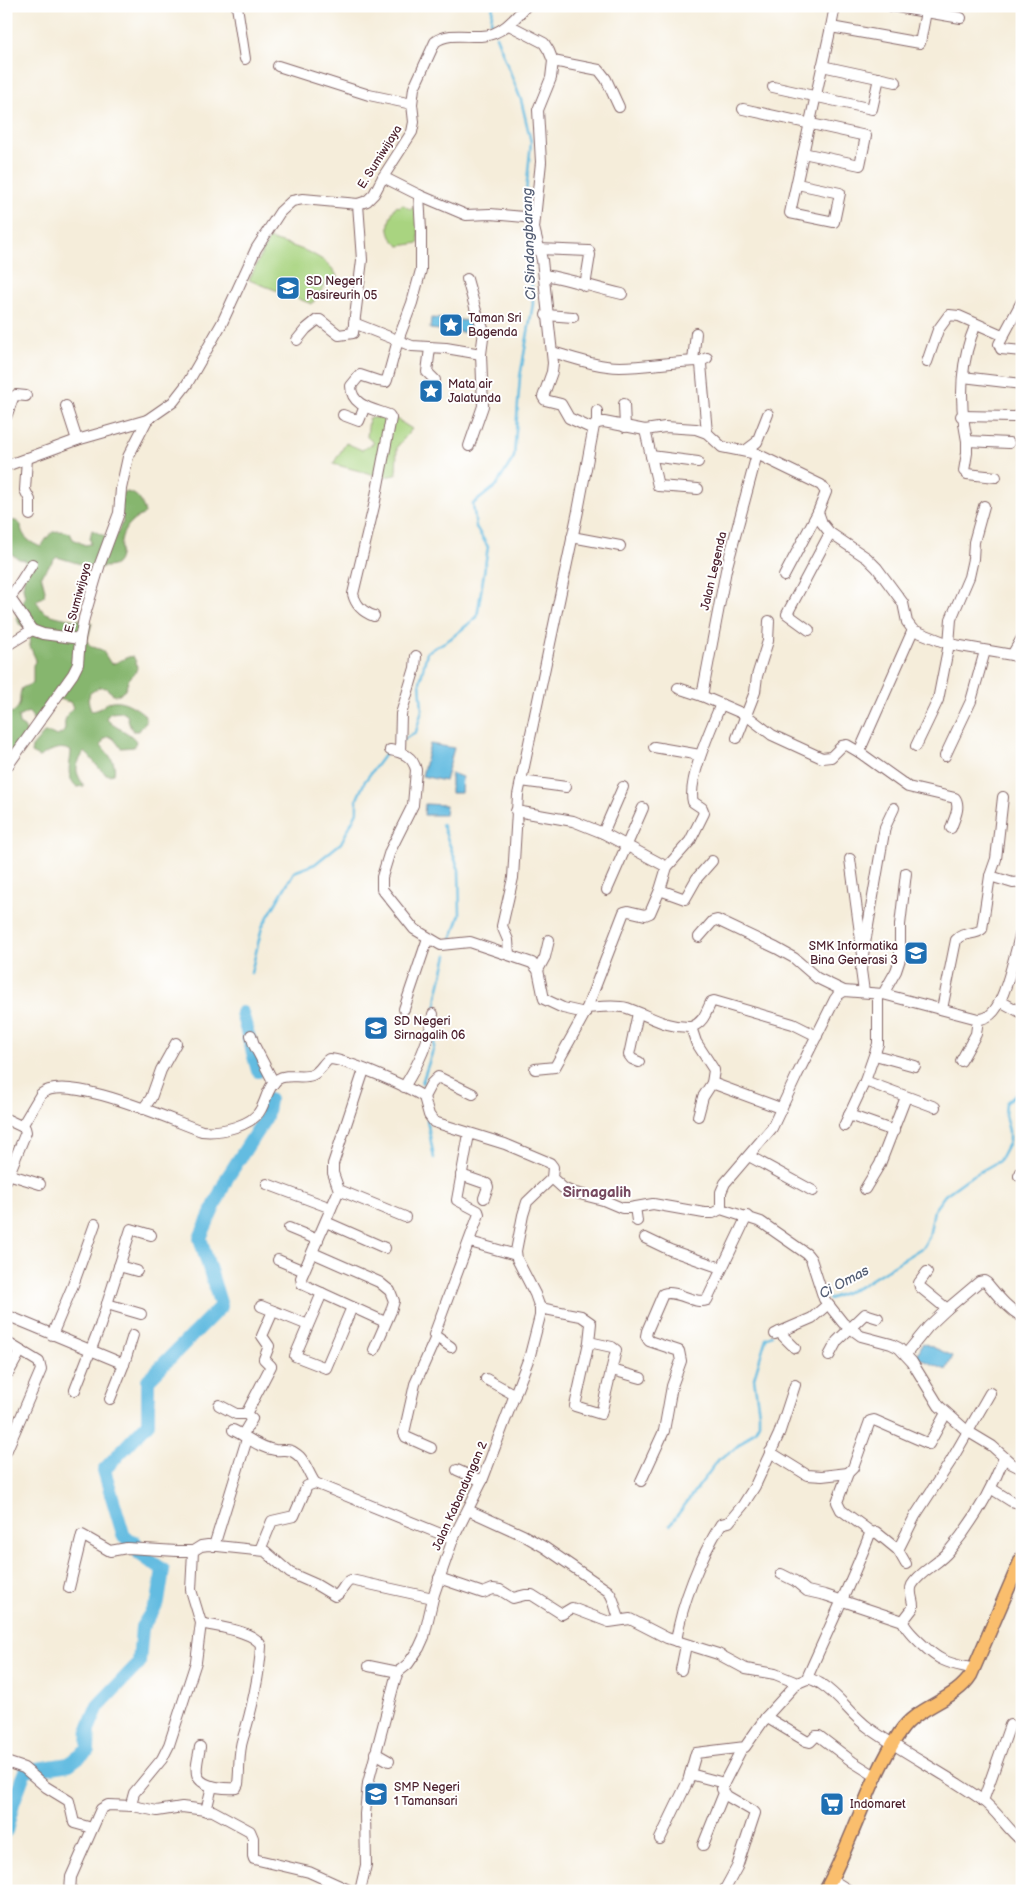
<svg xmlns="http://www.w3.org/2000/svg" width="1028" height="1897" font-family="'Balsamiq Sans',sans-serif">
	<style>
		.green { fill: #a9d480; stroke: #7a7a56 }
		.forest { fill: #86b66e; stroke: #686a4c }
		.water { fill: #63bce1; stroke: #566e86 }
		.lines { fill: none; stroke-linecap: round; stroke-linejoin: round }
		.stream { stroke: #63bce1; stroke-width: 2.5 }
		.river { stroke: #63bce1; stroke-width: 14 }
		.minor-casing { stroke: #866768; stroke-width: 12 }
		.major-casing { stroke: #866768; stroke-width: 15 }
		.minor { stroke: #fff; stroke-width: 10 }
		.major { stroke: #fabe6d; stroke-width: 12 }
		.labels { text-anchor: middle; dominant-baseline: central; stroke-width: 4; stroke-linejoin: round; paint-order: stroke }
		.street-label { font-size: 12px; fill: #4a1f2b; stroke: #fff }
		.poi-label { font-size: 12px; fill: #4a1f2b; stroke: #fff; text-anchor: start }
		.water-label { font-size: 14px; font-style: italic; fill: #545e74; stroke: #fff }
		.quarter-label { font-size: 15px; font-weight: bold; fill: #76495f; stroke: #fff }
	</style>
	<rect width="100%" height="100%" fill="#fff"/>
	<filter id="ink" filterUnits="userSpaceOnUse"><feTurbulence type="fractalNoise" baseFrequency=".02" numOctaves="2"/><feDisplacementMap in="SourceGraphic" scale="10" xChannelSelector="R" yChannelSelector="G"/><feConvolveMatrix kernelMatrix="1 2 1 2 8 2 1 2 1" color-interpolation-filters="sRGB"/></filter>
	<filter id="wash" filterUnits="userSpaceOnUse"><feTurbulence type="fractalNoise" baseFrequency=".0096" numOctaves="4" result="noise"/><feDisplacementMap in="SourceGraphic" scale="20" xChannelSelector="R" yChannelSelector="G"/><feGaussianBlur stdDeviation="1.12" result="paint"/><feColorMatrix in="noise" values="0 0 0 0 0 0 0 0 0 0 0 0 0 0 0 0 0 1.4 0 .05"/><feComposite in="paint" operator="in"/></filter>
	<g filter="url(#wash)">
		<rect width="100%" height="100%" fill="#f5edda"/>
		<!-- green -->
		<g class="green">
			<path d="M402 204 411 210 413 207 417 209 419 243 399 246C397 243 393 241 391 237 386 227 390 215 396 206L400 207Z"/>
			<path d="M269 239C292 246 336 256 339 284L329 279 312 304 249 280Z"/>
			<path d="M393 417 412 429 397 447 396 475 383 477 333 464 346 443 362 450 374 443 367 437 369 418Z"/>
		</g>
		<!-- forest -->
		<path class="forest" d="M125 492C138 492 143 503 145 514 134 518 123 528 121 541 120 548 122 558 116 564 110 569 104 565 97 569L57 557C51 562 47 569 41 575L45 590 44 596 36 601C39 604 40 608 43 611 49 616 72 620 80 620L81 618 92 623 87 641 90 646 102 650 111 664C119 663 124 657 133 656L136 662 137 668 135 673 129 679 125 690 120 694 114 695 106 688 100 687 90 693 88 700 91 711C102 710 101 706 109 702 121 697 137 708 145 715L146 721 139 731H133L130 726 127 715 122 712 110 713 106 718C114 729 128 730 136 741L134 747 121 748 114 739 109 736 104 739 101 745C108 754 117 762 114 774L108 775C96 769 94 758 84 752 75 767 74 770 84 786L77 787C64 775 71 764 71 751 59 745 50 751 39 757L31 753 32 747 44 733H50L57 736C70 730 62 727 66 718 67 714 71 711 73 707L70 702 55 698 33 721 32 716 28 712 18 717 19 724 24 727 27 733 6 770V702L7 709 12 713C24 705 17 699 22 688L33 683V665L36 660 29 644 32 633 29 628 19 624 17 618 18 607 23 603 25 597 23 587 26 565 25 560 19 559 10 553 6 524 9 520 16 521 21 525C21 537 31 543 41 547 50 533 52 528 70 533L73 539 85 545 91 544 90 538 92 530 111 539 117 535 121 524H123L122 512 115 503 114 497 119 493Z"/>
		<!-- water -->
		<g class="water">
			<path d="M431 318 472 321 471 333 430 329Z"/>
			<path d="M430 744 454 748 445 781 422 776Z"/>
			<path d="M451 773 462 777 461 793H451Z"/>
			<path d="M425 804 446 805 445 815H424Z"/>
			<path d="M923 1343 953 1356 946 1370 916 1357Z"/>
		</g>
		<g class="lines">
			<!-- stream -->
			<g class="stream">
				<path d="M493 6 491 21 495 31"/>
				<path d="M496 36 521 100 531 142 526 192 527 214"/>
				<path d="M403 740 416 732 422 710 420 682 427 652 450 639 477 617 488 547 476 527 473 504 496 486 514 457 520 377 533 304 527 220"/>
				<path d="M442 824 459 870 460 914 451 941"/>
				<path d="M251 973 262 927 294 872 315 864 341 843 357 812V799L365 781 388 750"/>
				<path d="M436 1011 437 996 447 955"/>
				<path d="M422 1083 434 1047 435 1027"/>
				<path d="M427 1120 434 1158"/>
				<path d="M829 1299 859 1287 923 1247 929 1237 934 1210 945 1195 967 1179 999 1161 1009 1142V1131L1005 1115 1006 1103 1022 1088"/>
				<path d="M670 1525 719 1459 732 1451 755 1430 759 1423V1413L754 1378 766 1338 772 1335"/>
			</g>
			<!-- river -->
			<g class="river">
				<path d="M242 1013 258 1071"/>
				<path d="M6 1831 13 1803 25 1771 69 1764 88 1750 89 1727 98 1706 139 1663 142 1627 158 1602 163 1570 140 1554 135 1542 124 1537 104 1470 148 1423V1380L221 1306 200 1238 227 1178 266 1117 269 1100"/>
			</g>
		</g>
	</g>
	<g filter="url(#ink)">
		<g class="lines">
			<!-- minor casing -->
			<g class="minor-casing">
				<g id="minor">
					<path d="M237 6 245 59"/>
					<path d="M835 6 831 27 920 43 927 6"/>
					<path d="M891 6 961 18"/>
					<path d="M509 25 544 43 549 51 553 61 551 78 538 110 541 162 534 228 542 260 553 363 552 372 543 397 545 400 561 404 569 418 593 429"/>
					<path d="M553 61 599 70 606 79 619 107"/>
					<path d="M278 66 369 95 412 104"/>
					<path d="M822 66 896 82"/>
					<path d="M773 87 872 109 879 78"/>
					<path d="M743 109 866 136 860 165 803 153"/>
					<path d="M383 177 419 195 466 215 490 214 535 218"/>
					<path d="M797 184 840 193 834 222 790 213 831 27"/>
					<path d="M538 249 589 251 590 255 585 286"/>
					<path d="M544 275C570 279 595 288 622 294"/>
					<path d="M467 279 476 311 484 331 481 354 483 406 469 446"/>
					<path d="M1022 301 999 344 1001 349 1022 351"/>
					<path d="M546 315 573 317"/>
					<path d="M354 323 412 346 446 348 481 354"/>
					<path d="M976 324C960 361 959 402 967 441L1009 443"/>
					<path d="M297 340 306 329 317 320H320L339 335 353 333 362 260 358 204"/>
					<path d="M430 348 427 372 435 380"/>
					<path d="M552 352C574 358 597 367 620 367 647 367 674 361 701 361"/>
					<path d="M707 358 701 361V364L707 433"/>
					<path d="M693 361 696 333"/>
					<path d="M927 362 938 330 949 315 959 316 1002 335"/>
					<path d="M963 377 1022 384"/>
					<path d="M624 404 625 427"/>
					<path d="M66 406 77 440"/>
					<path d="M343 415 359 421 365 406"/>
					<path d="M961 416 1014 417 1022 415"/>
					<path d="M6 417 13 398 16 395 26 396"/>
					<path d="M597 423 604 422 645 430 665 427 696 429 707 433 722 447 757 454 821 485 826 492 818 512 822 523 830 533 867 558 877 568 903 603 907 622 913 630 949 644 1012 655 1022 659"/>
					<path d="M645 430 658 486 698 489"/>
					<path d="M967 441V453L964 471 967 474 996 477"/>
					<path d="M745 451 757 442 768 414"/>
					<path d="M651 456 698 462"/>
					<path d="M27 458 25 490 30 500V515"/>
					<path d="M6 466 77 440 147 420"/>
					<path d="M572 537 620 546"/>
					<path d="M784 576 818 512"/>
					<path d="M6 600 12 601 32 630"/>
					<path d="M9 600 32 564"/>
					<path d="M374 616C363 612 356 606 353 594L374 506 391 418 389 415C373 409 351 406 351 386L360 375 378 381 386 382 387 380 398 340 412 303 421 270V230L419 195"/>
					<path d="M809 630 787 614 830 533"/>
					<path d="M6 646 32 630 43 634 80 639"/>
					<path d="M1012 655 1022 638"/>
					<path d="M678 688 702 696 746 715 772 735 822 758 831 757 842 746 847 745 859 752 908 787 955 798C961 807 954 819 951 828"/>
					<path d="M702 696 726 570 757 454"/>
					<path d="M737 738 755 692 757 676 768 641 769 621"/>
					<path d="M916 746 938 700 949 644 951 619 969 577 973 559 974 542 984 506"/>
					<path d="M654 747 700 755"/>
					<path d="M390 750C402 752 413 756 416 770L413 805 390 851 382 877V889L414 929 441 945 470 942 532 963 538 970 544 999 563 1008 585 1013 587 1008C600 1007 615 1005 627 1008 650 1016 666 1028 691 1027L696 1042 714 1070 712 1083 780 1108"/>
					<path d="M400 752 401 714 415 668 416 656"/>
					<path d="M859 752 913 630"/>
					<path d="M945 756 971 701 985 651"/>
					<path d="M6 768 73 674 78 664 80 639 84 618 100 564 119 513 121 489 128 457 147 420 173 402 187 384 222 323 256 249 280 212 292 201 303 199 358 204 367 201 374 194 383 177 412 132 414 122 412 104 414 88 435 42C448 32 466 37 481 36 500 36 515 19 526 6"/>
					<path d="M521 781 566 787"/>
					<path d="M1003 797 996 859 990 876 1013 883 1022 882"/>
					<path d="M516 811 573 821 603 833 667 867"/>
					<path d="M603 833 623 787"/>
					<path d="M850 859 863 955 861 970 864 992"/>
					<path d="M607 890 643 808"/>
					<path d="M660 890 685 899 697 878 712 861"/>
					<path d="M699 937 713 921 717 920 776 948 794 958 817 978 844 991 883 994 978 1019C985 1019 989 1017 994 1011 1006 997 1016 949 1022 929"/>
					<path d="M509 955 508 940 502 926 513 878 518 795 578 511 594 426 597 423V411"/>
					<path d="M863 955 883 838 885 827 894 808"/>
					<path d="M538 970 545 957 549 940"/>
					<path d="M883 994 896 971 900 959V925L906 873"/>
					<path d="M1000 1001 1022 1013"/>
					<path d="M587 1008 624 912 628 911 645 915 650 913 660 890 667 867 690 841 704 813 702 808 693 802C687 780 712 726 721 704"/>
					<path d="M404 1009 428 938"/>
					<path d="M942 1009 956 940C963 931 975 936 982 929L990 876"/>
					<path d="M638 1013 629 1055 632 1059 639 1062"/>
					<path d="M691 1027C703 1023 706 1013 711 1002L714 1001 793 1024 817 1036"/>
					<path d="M251 1035 254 1045 274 1083"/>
					<path d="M875 1055 915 1066"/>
					<path d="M961 1061 976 1034 978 1019"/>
					<path d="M535 1069 555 1067 585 1013"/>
					<path d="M364 1070 333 1164V1173L339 1190 301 1278 302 1284 385 1322"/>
					<path d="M865 1081 935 1107"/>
					<path d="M404 1087C419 1063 429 1042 433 1014"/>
					<path d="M424 1097 431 1084 438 1077 473 1094"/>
					<path d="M143 1109 151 1098 161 1070 176 1043"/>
					<path d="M849 1115 894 1131"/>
					<path d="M698 1116 703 1097 712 1083"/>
					<path d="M6 1119 25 1128 26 1132 6 1181"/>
					<path d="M22 1126 41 1094C66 1072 173 1121 202 1131 220 1133 253 1126 261 1109 266 1100 269 1084 278 1079 287 1073 302 1079 312 1075 320 1072 323 1063 329 1059 346 1059 408 1087 424 1097L429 1115 434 1122 505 1144 550 1163 553 1167 552 1178 563 1188 572 1192 603 1200 622 1208H630L653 1204 704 1213H713L721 1209 761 1222 807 1254 811 1259 824 1299 843 1323 861 1336 891 1344 899 1348 912 1362 939 1406 967 1431 992 1446 1012 1464 1022 1469"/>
					<path d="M844 1126 865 1081 878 1044V994"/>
					<path d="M749 1156 813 1191"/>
					<path d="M8 1174 40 1184"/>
					<path d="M461 1175 487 1184 488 1187 484 1198"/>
					<path d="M1019 1176 1022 1170"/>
					<path d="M267 1184 331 1208"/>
					<path d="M865 1189 880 1164 906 1097"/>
					<path d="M339 1190 405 1217"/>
					<path d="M635 1207 637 1221"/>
					<path d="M721 1209V1192L725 1183 772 1128 796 1077 835 999 838 995 844 991"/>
					<path d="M326 1222 385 1248"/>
					<path d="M289 1228 318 1240"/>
					<path d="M645 1238 670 1250 721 1268"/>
					<path d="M470 1242 516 1255"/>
					<path d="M313 1253 379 1282 390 1291 394 1301 391 1311 374 1350"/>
					<path d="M278 1260 304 1271"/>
					<path d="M119 1266 137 1271"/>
					<path d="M927 1272 919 1283 920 1287 947 1309"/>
					<path d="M322 1293 295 1356 326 1368 352 1307"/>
					<path d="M107 1304 141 1314"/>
					<path d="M261 1306 308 1325"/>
					<path d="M540 1308 581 1316 591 1323 589 1342 575 1406 601 1414 616 1350 612 1347 589 1342"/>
					<path d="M6 1315 124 1364"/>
					<path d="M779 1332 795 1348"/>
					<path d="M775 1334 812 1318 827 1305"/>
					<path d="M52 1335 73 1285 95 1224"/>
					<path d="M6 1342 39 1362 41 1370 6 1452"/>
					<path d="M451 1347 434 1335 479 1214 478 1211 457 1200 469 1134"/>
					<path d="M906 1354 928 1327 947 1309 979 1282 984 1281 987 1283C998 1296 1007 1308 1022 1317"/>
					<path d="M829 1356 837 1341 865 1314 878 1318"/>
					<path d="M612 1370 641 1378"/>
					<path d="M9 1372 20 1352"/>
					<path d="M486 1379 515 1395"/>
					<path d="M75 1390 100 1326 131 1229 151 1235"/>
					<path d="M110 1399 124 1364 133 1335"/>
					<path d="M219 1405 236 1414H246L252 1419 243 1434"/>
					<path d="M246 1414 271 1366 264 1359 269 1346 262 1336 273 1311"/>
					<path d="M233 1430C246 1436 259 1448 275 1450 287 1451 289 1447 300 1457 305 1462 310 1476 315 1483"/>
					<path d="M431 1448 406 1437 404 1433 415 1384 436 1337"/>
					<path d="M770 1452 807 1475 822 1476 848 1473"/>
					<path d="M457 1470 482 1481"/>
					<path d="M641 1481 664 1431 672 1386 681 1361 679 1351 649 1341 646 1336 647 1331 663 1294C678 1289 693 1305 707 1300L747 1216"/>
					<path d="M992 1489 1011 1501 1022 1504"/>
					<path d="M468 1510 523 1535 544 1547 608 1591C615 1598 615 1611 620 1620"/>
					<path d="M871 1532 841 1510 837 1502 848 1473 853 1468 870 1421 874 1420 929 1444 946 1413"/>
					<path d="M214 1546 247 1439"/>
					<path d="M260 1550 272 1521 294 1516 307 1486 315 1483 453 1539"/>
					<path d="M906 1564 898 1550 915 1516 951 1461 990 1393"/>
					<path d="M781 1574 795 1581 807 1591 825 1595 903 1621"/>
					<path d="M439 1578 483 1593 493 1589 500 1590 513 1598 525 1595H532L562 1614 572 1608 609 1622 630 1619 667 1638 718 1654 746 1669 775 1674 797 1683C809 1679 807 1676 821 1684 840 1696 851 1715 869 1728 905 1754 946 1774 982 1800 997 1811 1007 1829 1022 1841"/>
					<path d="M69 1588 82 1535 110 1551 127 1548 177 1551H193"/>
					<path d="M676 1641C682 1602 700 1558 721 1524L729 1522 743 1505 755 1486 779 1434 795 1385"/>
					<path d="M369 1666 398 1672"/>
					<path d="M974 1669C964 1666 953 1665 943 1660 933 1656 905 1630 903 1621L913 1608C914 1600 908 1593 912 1585 920 1571 939 1564 949 1551 972 1524 991 1491 1004 1458"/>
					<path d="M681 1670 686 1645"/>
					<path d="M807 1678C828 1630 851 1583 870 1534L876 1532 898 1550"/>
					<path d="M766 1717 806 1741 810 1742 816 1736H819L853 1762 877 1777"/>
					<path d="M200 1747C197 1767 189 1782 216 1787 222 1788 229 1789 236 1788L238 1784C240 1769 238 1752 243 1738 251 1713 260 1673 261 1646 256 1631 216 1627 201 1623"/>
					<path d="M375 1753 389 1761"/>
					<path d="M6 1762 24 1768 46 1787 69 1801 74 1823 92 1828"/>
					<path d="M690 1774 724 1783"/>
					<path d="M983 1801 1010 1725"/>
					<path d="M206 1811 212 1786"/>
					<path d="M660 1839 688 1781 696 1753 745 1747 766 1717 797 1683"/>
					<path d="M703 1845 724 1793"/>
					<path d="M831 1879 850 1891"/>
					<path d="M70 1891 71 1877 101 1809 108 1805 133 1806"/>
					<path d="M351 1891 309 1872 254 1859 253 1856V1838L250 1831 213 1811 182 1807 157 1811 133 1806 131 1804 134 1793 162 1759 169 1745 196 1662 201 1623 191 1590 193 1551 201 1546 208 1545 265 1551 290 1573 315 1584 335 1596C343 1593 343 1583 351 1580L433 1598"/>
					<path d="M360 1891 366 1865 365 1814 368 1783 395 1680 398 1672 408 1664 419 1648 424 1637 434 1594 453 1539 482 1481 530 1355 540 1316V1308L535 1294 517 1259 516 1251 523 1215 527 1202 552 1178"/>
					<path d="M724 1891 737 1867 755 1813 753 1811 727 1796 722 1789 724 1783 742 1748"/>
				</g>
			</g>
			<!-- major casing -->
			<g class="major-casing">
				<path id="major" d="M825 1891C853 1841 869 1779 900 1732 918 1705 955 1701 971 1675L1022 1557"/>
			</g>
			<!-- minor -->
			<use href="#minor" class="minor"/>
			<!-- major -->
			<use href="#major" class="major"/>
		</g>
	</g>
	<!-- icons -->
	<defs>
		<g id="school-square" transform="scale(1.25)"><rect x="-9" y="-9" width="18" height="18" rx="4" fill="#1f6fb2" stroke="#fff"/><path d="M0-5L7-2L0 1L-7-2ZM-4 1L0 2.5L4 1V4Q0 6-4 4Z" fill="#fff"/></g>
		<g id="sight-square" transform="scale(1.25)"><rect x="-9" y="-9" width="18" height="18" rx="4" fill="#1f6fb2" stroke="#fff"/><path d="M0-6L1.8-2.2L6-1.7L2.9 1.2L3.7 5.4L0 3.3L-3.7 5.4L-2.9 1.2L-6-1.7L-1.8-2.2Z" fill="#fff"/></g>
		<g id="supermarket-square" transform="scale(1.25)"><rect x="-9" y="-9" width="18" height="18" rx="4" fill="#1f6fb2" stroke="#fff"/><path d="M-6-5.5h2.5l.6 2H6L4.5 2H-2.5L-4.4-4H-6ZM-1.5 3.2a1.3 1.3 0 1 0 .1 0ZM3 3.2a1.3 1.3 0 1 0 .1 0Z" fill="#fff"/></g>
	</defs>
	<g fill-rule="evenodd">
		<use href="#school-square" x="288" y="288"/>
		<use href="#sight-square" x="451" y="325"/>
		<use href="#sight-square" x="431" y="391"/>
		<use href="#school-square" x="916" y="953"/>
		<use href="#school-square" x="376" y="1028"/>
		<use href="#school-square" x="376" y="1794"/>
		<use href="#supermarket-square" x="832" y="1804"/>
	</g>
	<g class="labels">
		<!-- street labels -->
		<g class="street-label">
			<text transform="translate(380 157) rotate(-58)">E. Sumiwijaya</text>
			<text transform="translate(714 571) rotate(-77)">Jalan Legenda</text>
			<text transform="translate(78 598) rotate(-75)">E. Sumiwijaya</text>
			<text transform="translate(460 1496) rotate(-66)">Jalan Kabandungan 2</text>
		</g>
		<!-- poi labels -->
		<g class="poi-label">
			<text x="306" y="281">SD Negeri<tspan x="306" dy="14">Pasireurih 05</tspan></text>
			<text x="468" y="318">Taman Sri<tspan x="468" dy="14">Bagenda</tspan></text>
			<text x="448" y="384">Mata air<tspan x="448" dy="14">Jalatunda</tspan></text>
			<text x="898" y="946" text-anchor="end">SMK Informatika<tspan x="898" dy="14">Bina Generasi 3</tspan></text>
			<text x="394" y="1021">SD Negeri<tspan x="394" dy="14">Sirnagalih 06</tspan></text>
			<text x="394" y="1787">SMP Negeri<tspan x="394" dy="14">1 Tamansari</tspan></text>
			<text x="850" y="1804">Indomaret</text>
		</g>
		<!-- water labels -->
		<g class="water-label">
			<text transform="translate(529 244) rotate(-92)">Ci Sindangbarang</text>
			<text transform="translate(844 1282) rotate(-28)">Ci Omas</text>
		</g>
		<!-- quarter labels -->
		<g class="quarter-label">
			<text x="597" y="1192">Sirnagalih</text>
		</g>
	</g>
	<!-- margin -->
	<rect width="1028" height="1897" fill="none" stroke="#fff" stroke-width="25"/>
</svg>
